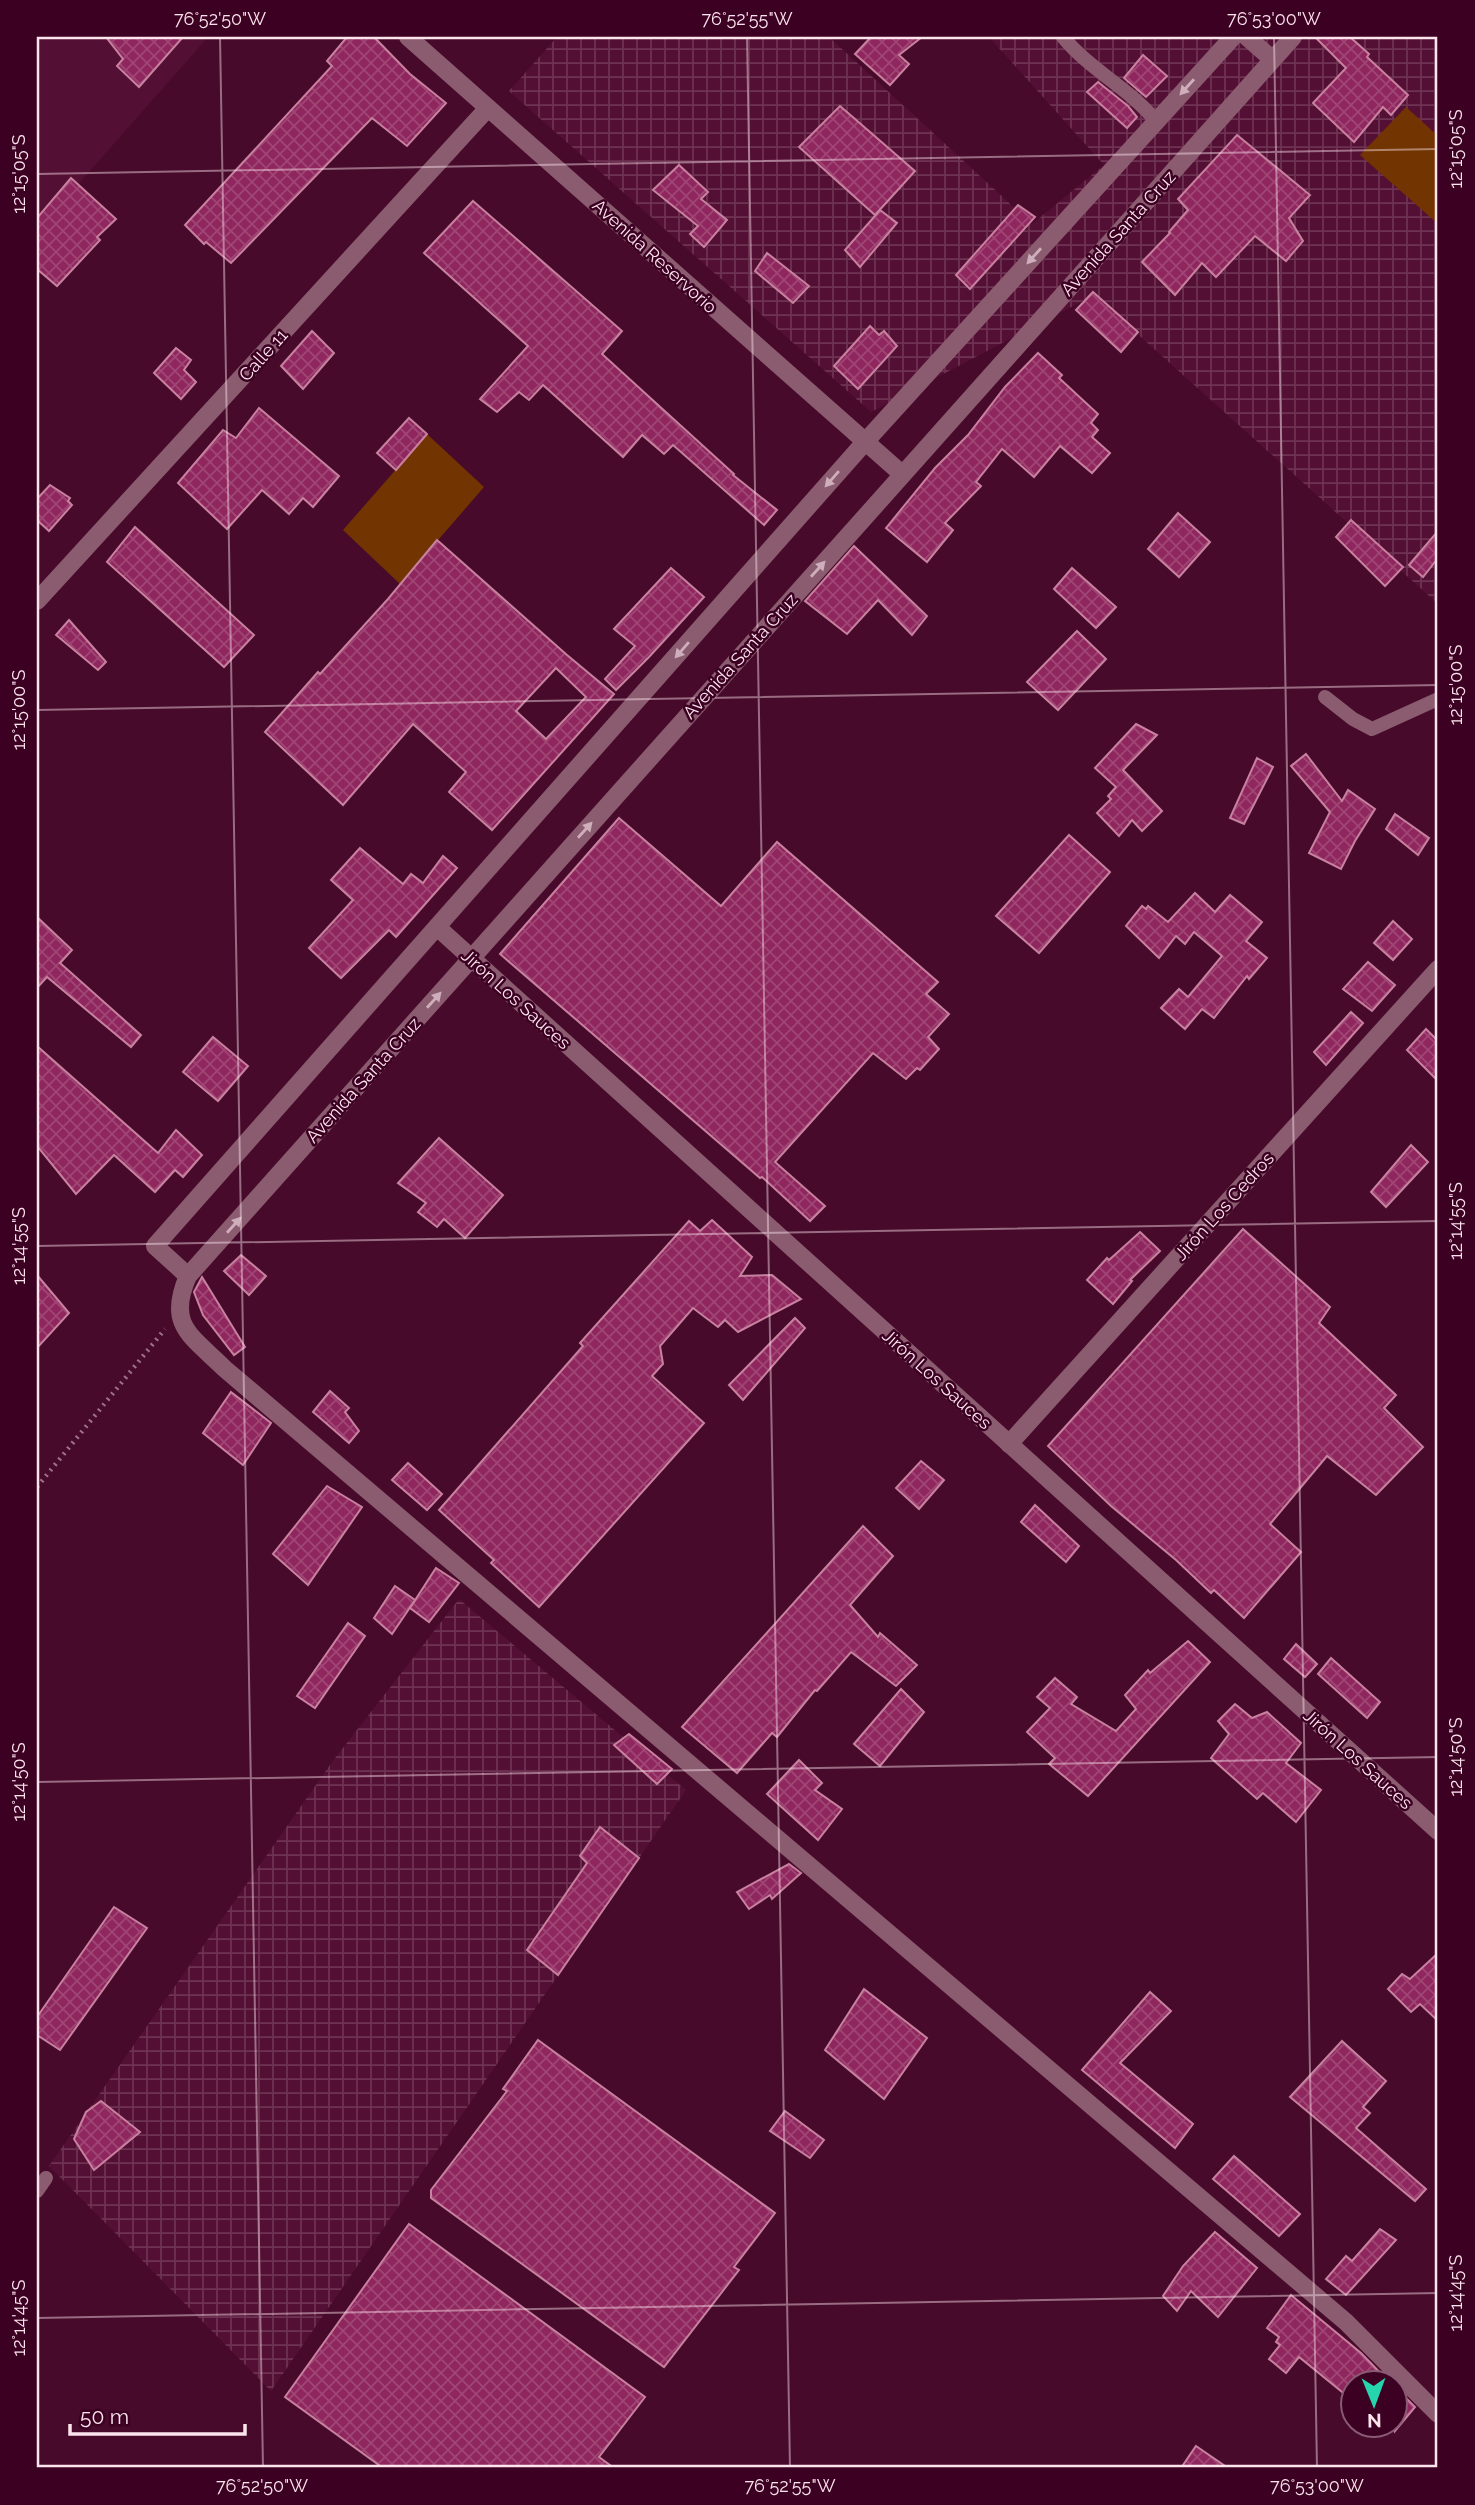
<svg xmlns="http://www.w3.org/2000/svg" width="1475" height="2505" font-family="Raleway,sans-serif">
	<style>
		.built { fill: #540f34 }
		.industrial { fill: url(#industrial-grid) }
		.grass { fill: #723400 }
		.building { fill: url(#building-cross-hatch); stroke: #c8819f; stroke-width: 2; fill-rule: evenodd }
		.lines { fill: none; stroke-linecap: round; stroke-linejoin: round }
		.path { stroke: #9d7187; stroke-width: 4.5; stroke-dasharray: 2 5; stroke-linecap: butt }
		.lane { stroke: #8b5c70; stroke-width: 14 }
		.street { stroke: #8b5c70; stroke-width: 18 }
		.oneway { fill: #cfaebb }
		.ticks { fill: none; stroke: #fce4ed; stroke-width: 2; stroke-opacity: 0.45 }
		.labels { text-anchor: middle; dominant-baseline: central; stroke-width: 5; stroke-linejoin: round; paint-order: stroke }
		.street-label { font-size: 18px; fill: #fce4ed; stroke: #3c0022 }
		.neatline { fill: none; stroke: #fce4ed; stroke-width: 2.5 }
		.ticks-label { font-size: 18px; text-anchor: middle; fill: #fce4ed }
	</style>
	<defs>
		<pattern id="industrial-grid" width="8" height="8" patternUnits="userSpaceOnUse" patternTransform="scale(1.75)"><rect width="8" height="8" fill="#540f34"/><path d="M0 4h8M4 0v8" fill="none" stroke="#6e3252"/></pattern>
		<pattern id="building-cross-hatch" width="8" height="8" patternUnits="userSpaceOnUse" patternTransform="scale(1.75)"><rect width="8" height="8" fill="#8f275e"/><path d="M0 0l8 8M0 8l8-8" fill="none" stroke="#a04675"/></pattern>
	</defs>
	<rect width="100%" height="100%" fill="#470a2b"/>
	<!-- built -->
	<path class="built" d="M37 37H208L37 231Z"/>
	<!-- industrial -->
	<g class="industrial">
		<path d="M557 37H829L1032 224 1104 165 989 37H1438V604L1094 295 871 412 509 91Z"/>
		<path d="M459 1599 686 1790 271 2391 49 2166 332 1762Z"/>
	</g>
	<!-- grass -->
	<g class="grass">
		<path d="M1406 107 1438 136V224L1360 155Z"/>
		<path d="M427 434 484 487 400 584 343 530Z"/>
	</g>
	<!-- building -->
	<g class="building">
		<path d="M106 37H183L139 87 117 66 123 59Z"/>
		<path d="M347 37H374L410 74 446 103 407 146 372 118 231 263 206 242 204 244 185 225 332 66 327 61Z"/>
		<path d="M871 37H922L899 55 909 64 890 85 855 54Z"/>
		<path d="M1315 37H1350L1369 54 1367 57 1408 95 1391 115 1383 107 1354 142 1313 103 1346 68Z"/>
		<path d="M1143 55 1167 76 1146 97 1124 78Z"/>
		<path d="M1098 82 1128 106 1137 117 1127 128 1087 92Z"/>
		<path d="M840 106 915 171 875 215 799 147Z"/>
		<path d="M1237 135 1310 195 1289 218 1303 241 1286 261 1255 236 1216 277 1202 263 1175 295 1142 262 1170 233 1169 232 1188 210 1178 199Z"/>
		<path d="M679 165 708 192 701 199 727 220 704 247 690 234 698 226 653 190Z"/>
		<path d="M71 178 116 219 97 237 100 240 57 286 37 269V218Z"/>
		<path d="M473 201 622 331 602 354 734 474 733 475 777 510 764 525 673 445 664 454 642 435 623 457 543 385 529 400 519 392 497 412 480 399 528 346 424 253Z"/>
		<path d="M1018 205 1035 217 970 289 956 275Z"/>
		<path d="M880 210 897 223 860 267 845 250Z"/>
		<path d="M767 253 809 286 793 303 755 271Z"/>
		<path d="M1093 292 1138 332 1121 352 1076 310Z"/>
		<path d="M870 326 879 335 884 331 897 346 858 389 834 366Z"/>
		<path d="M312 331 334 353 303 389 281 366Z"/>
		<path d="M176 348 191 360 184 370 196 382 181 399 154 373Z"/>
		<path d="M1038 353 1062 375 1059 378 1098 414 1091 423 1098 430 1092 437 1110 453 1092 473 1060 446 1034 477 1002 449 976 482 981 486 945 523 953 530 927 562 886 528 935 468 968 435 1005 387Z"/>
		<path d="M259 408 339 476 313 507 303 498 289 514 262 490 227 529 178 483 223 430 236 438Z"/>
		<path d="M409 418 427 434 396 470 377 453Z"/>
		<path d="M50 485 70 498 68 501 72 505 49 531 37 520V499Z"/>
		<path d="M1178 513 1210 542 1179 577 1148 549Z"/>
		<path d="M1351 520 1403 567 1385 586 1336 537Z"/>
		<path d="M135 527 254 635 224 667 107 562Z"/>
		<path d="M1438 531V558L1423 577 1409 565Z"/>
		<path d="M437 540 567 655 614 694 492 830 449 792 466 772 413 724 343 805 265 732 318 672 320 674 388 599ZM556 668 586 697 546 739 516 711Z"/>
		<path d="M854 546 927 616 912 635 878 600 847 634 805 601Z"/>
		<path d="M671 568 704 597 649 657 616 690 605 679 635 646 614 629Z"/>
		<path d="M1072 568 1116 607 1096 628 1054 589Z"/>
		<path d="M69 620 106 662 98 670 56 635Z"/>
		<path d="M1077 631 1106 659 1058 710 1027 682Z"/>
		<path d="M1136 724 1157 735 1123 770 1162 811 1142 831 1132 820 1119 836 1097 813 1111 799 1108 796 1116 787 1095 768Z"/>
		<path d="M1306 754 1342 801 1348 790 1375 809 1355 841 1341 869 1309 853 1330 812 1291 766Z"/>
		<path d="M1257 758 1273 767 1244 824 1230 818Z"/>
		<path d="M1395 814 1429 838 1418 855 1386 829Z"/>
		<path d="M619 818 721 906 777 842 938 982 926 994 949 1014 928 1037 939 1049 920 1070 917 1068 906 1079 873 1053 775 1162 825 1206 810 1221 762 1177 760 1178 500 954Z"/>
		<path d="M1069 835 1110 872 1039 953 996 916Z"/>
		<path d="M360 848 403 884 411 874 423 883 443 856 457 868 396 937 389 930 341 978 309 948 353 900 331 880Z"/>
		<path d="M1195 893 1215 912 1230 895 1262 922 1246 941 1267 958 1249 979 1247 976 1214 1018 1202 1009 1185 1029 1161 1008 1179 989 1188 997 1222 956 1194 932 1185 944 1176 936 1159 958 1126 926 1142 906 1146 909 1148 906 1168 922Z"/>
		<path d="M37 917 72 950 60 963 141 1035 131 1047 47 977 37 988Z"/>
		<path d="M1393 921 1412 939 1393 960 1374 943Z"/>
		<path d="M1368 962 1395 985 1372 1011 1343 989Z"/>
		<path d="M1351 1012 1363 1023 1326 1065 1314 1052Z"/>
		<path d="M1426 1029 1438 1041V1081L1407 1050Z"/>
		<path d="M213 1037 248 1066 218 1101 183 1072Z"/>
		<path d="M37 1046 158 1153 176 1130 202 1155 183 1177 175 1170 155 1192 114 1155 76 1194 37 1146Z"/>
		<path d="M439 1138 503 1195 465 1238 444 1219 437 1227 418 1212 426 1203 398 1183Z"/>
		<path d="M1411 1145 1428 1162 1386 1207 1371 1192Z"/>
		<path d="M712 1220 752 1257 740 1276 772 1275 801 1299 738 1332 725 1320 718 1327 693 1308 660 1346 663 1364 652 1376 704 1423 539 1607 491 1563 494 1560 439 1510 583 1346 580 1343 689 1221 700 1231Z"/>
		<path d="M1243 1229 1330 1307 1319 1323 1396 1395 1384 1408 1423 1447 1376 1495 1327 1456 1270 1524 1301 1552 1244 1618 1214 1590 1211 1593 1176 1560 1111 1506 1048 1446Z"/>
		<path d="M1140 1232 1160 1251 1130 1280 1132 1281 1113 1304 1087 1280 1107 1258 1109 1260Z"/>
		<path d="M241 1255 266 1276 249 1295 224 1271Z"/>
		<path d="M37 1275 69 1313 37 1348Z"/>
		<path d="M202 1277 245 1347 234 1355 203 1315 194 1292Z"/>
		<path d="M795 1318 805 1328 743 1400 729 1385Z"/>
		<path d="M330 1391 349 1408 345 1412 359 1431 349 1443 313 1412Z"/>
		<path d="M231 1392 271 1423 243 1465 203 1433Z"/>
		<path d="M921 1461 944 1480 919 1509 896 1488Z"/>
		<path d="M408 1463 442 1494 427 1510 392 1480Z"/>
		<path d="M327 1486 362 1507 308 1585 273 1554Z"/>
		<path d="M1035 1505 1079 1546 1066 1562 1021 1522Z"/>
		<path d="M863 1526 893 1556 850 1605 878 1637 880 1633 917 1665 896 1686 851 1652 817 1691 815 1690 777 1737 772 1733 737 1773 682 1727Z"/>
		<path d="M436 1568 459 1583 429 1622 410 1608Z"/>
		<path d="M395 1586 415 1600 392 1634 374 1618Z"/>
		<path d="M348 1623 365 1636 315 1708 297 1696Z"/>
		<path d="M1188 1641 1210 1662 1088 1796 1049 1764 1055 1758 1027 1732 1050 1708 1037 1697 1055 1678 1077 1697 1071 1704 1116 1731 1136 1709 1125 1695 1148 1670 1150 1673Z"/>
		<path d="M1296 1644 1317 1664 1305 1677 1284 1659Z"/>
		<path d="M1331 1658 1380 1702 1367 1718 1318 1674Z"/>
		<path d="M901 1689 924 1712 880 1766 854 1744Z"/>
		<path d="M1235 1704 1252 1718 1267 1712 1301 1743 1286 1763 1321 1790 1296 1822 1263 1793 1257 1799 1211 1758 1229 1734 1218 1721Z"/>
		<path d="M629 1734 672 1769 657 1784 614 1745Z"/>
		<path d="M799 1760 822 1783 815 1790 842 1809 818 1840 767 1794Z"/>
		<path d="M600 1827 639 1858 558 1975 527 1950 587 1863 580 1856Z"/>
		<path d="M789 1864 801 1873 772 1899 770 1895 749 1909 737 1892Z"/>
		<path d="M114 1907 147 1928 60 2050 37 2035V2017Z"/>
		<path d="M1438 1953V2021L1420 2004 1411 2012 1388 1989 1402 1974 1410 1979Z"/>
		<path d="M864 1989 927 2038 884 2099 825 2050Z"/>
		<path d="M1150 1992 1171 2011 1120 2063 1193 2124 1175 2148 1082 2070Z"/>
		<path d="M538 2040 775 2213 734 2267 739 2270 664 2367 431 2198V2190L507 2091 503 2089Z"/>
		<path d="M1342 2041 1386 2081 1363 2107 1370 2113 1356 2128 1426 2189 1415 2201 1290 2097Z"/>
		<path d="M101 2101 140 2132 94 2170 74 2139 86 2112Z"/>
		<path d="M785 2111 824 2140 810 2158 770 2131Z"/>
		<path d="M1234 2156 1300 2214 1279 2236 1213 2179Z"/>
		<path d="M409 2224 645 2397 599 2457 614 2468H383L285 2397Z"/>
		<path d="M1380 2229 1396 2240 1346 2295 1326 2279 1346 2256 1352 2261Z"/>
		<path d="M1215 2232 1257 2268 1218 2317 1191 2291 1177 2311 1163 2296 1183 2266Z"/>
		<path d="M1291 2295 1361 2353 1390 2383H1353V2401L1299 2357 1286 2373 1269 2359 1280 2345 1276 2342 1279 2337 1267 2328Z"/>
		<path d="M1395 2387 1415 2407 1395 2431Z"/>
		<path d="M1196 2446 1228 2468H1181Z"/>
	</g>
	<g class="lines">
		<!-- path -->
		<path class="path" d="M37 1487 165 1329"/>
		<!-- lane -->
		<g class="lane">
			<path d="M1063 37C1090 70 1129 88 1156 121"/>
			<path d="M1325 697 1353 719 1372 729 1438 699"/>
			<path d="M37 2191 46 2178"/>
		</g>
		<!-- street -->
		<g class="street">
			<path d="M408 37 902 474"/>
			<path d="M1247 37 1272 59"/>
			<path d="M1293 37 188 1276C166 1326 192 1336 225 1369L1346 2322 1438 2414"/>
			<path d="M37 601 488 108"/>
			<path d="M437 927 1438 1831"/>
			<path d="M188 1276 155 1246 865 442 1233 37"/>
			<path d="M1009 1444 1438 969"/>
		</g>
	</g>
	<!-- one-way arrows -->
	<defs><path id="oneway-solid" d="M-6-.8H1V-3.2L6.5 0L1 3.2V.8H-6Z" transform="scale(1.75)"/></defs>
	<g class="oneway">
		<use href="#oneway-solid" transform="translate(1187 87) rotate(132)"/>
		<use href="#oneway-solid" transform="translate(1034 256) rotate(132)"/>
		<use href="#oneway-solid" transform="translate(832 479) rotate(131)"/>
		<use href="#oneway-solid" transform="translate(818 569) rotate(-48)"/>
		<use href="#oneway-solid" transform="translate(682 650) rotate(131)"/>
		<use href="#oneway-solid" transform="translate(585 830) rotate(-48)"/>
		<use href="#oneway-solid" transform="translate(434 1000) rotate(-48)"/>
		<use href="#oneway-solid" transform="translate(234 1225) rotate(-48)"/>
	</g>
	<!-- ticks -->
	<path class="ticks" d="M220 37 263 2468M747 37 790 2468M1274 37 1317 2468M37 174 1438 149M37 710 1438 685M37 1246 1438 1221M37 1782 1438 1757M37 2318 1438 2293"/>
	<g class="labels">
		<!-- street labels -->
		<g class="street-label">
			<text transform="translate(1118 233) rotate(-48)">Avenida Santa Cruz</text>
			<text transform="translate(655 256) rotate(42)">Avenida Reservorio</text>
			<text transform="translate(263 355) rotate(-48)">Calle 11</text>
			<text transform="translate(740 656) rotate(-48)">Avenida Santa Cruz</text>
			<text transform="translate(516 999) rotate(42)">Jirón Los Sauces</text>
			<text transform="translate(363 1080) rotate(-48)">Avenida Santa Cruz</text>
			<text transform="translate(1224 1206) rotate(-48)">Jirón Los Cedros</text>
			<text transform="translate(937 1379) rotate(42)">Jirón Los Sauces</text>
			<text transform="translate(1358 1759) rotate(42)">Jirón Los Sauces</text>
		</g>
	</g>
	<!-- border -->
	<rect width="1475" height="2505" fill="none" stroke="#3c0022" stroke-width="77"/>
	<!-- north arrow -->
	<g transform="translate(1374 2404) rotate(179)"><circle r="33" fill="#3c0022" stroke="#895b73" stroke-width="2"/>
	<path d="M0-5L12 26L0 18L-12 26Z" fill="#26d5ae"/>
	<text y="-10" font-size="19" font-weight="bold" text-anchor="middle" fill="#fce4ed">N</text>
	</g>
	<!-- scale -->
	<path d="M70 2424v10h175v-10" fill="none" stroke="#fce4ed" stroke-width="3.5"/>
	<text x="80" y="2424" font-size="21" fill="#fce4ed" stroke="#3c0022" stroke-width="5" paint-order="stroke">50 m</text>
	<rect x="38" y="38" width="1398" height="2428" class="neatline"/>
	<g class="ticks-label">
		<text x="220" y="25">76°52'50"W</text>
		<text x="747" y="25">76°52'55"W</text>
		<text x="1274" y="25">76°53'00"W</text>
		<text transform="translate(1456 149) rotate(-90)" y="6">12°15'05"S</text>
		<text transform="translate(19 174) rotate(-90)" y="6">12°15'05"S</text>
		<text transform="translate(1456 685) rotate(-90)" y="6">12°15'00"S</text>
		<text transform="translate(19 710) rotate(-90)" y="6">12°15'00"S</text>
		<text transform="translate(1456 1221) rotate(-90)" y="6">12°14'55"S</text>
		<text transform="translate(19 1246) rotate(-90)" y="6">12°14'55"S</text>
		<text transform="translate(1456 1757) rotate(-90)" y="6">12°14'50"S</text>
		<text transform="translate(19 1782) rotate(-90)" y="6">12°14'50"S</text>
		<text transform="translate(1456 2293) rotate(-90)" y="6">12°14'45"S</text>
		<text transform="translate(19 2318) rotate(-90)" y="6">12°14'45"S</text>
		<text x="262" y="2492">76°52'50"W</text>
		<text x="790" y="2492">76°52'55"W</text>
		<text x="1317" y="2492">76°53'00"W</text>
	</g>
</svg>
